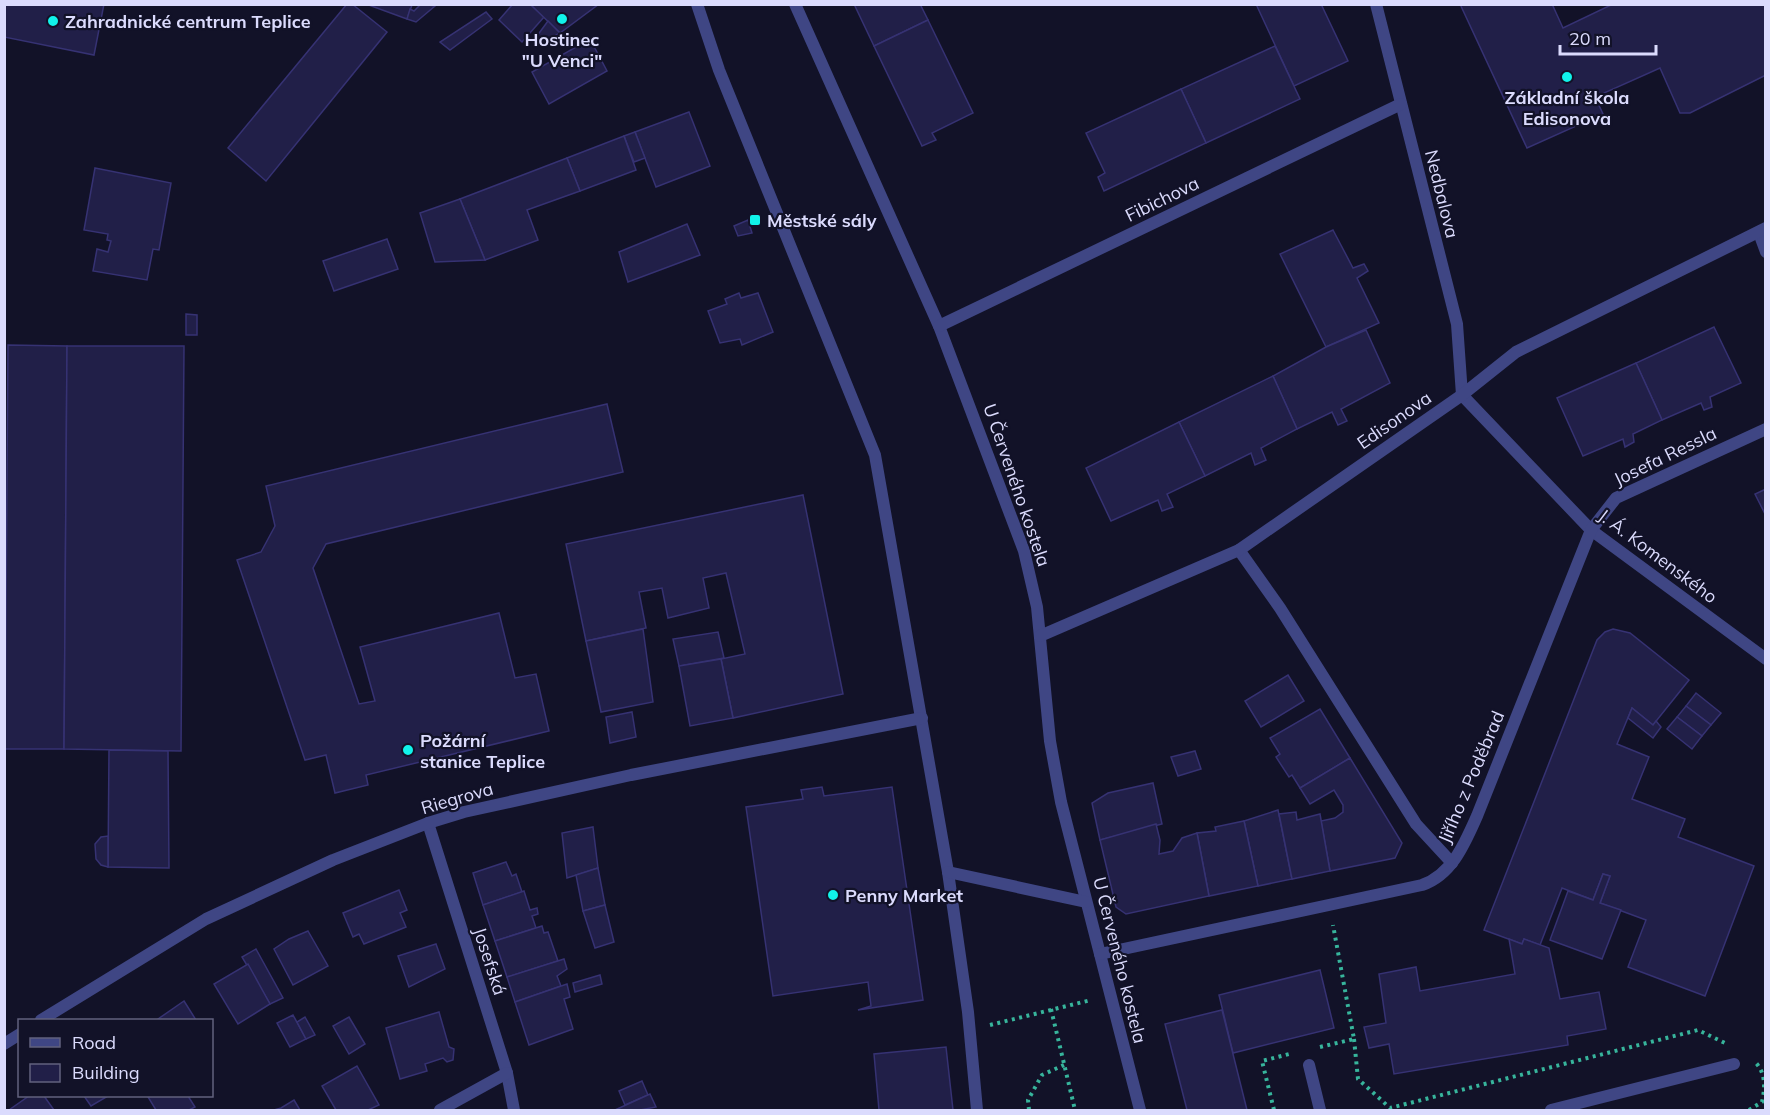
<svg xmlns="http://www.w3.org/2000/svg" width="1770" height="1115" font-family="Mulish,sans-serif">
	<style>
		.building { fill: #211f48; stroke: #363273; stroke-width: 1.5 }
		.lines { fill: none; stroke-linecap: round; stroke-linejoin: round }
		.path { stroke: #37b59c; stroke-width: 4; stroke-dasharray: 3 4.5; stroke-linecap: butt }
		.lane { stroke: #3f4684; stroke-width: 12 }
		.street { stroke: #3f4684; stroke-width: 12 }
		.poi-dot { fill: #11f3ea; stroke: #121228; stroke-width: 2 }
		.labels { text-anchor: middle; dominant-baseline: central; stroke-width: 4.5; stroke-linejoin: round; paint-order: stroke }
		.poi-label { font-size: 18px; font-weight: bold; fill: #dbdbfd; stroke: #121228; text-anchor: start }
		.street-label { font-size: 18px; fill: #dbdbfd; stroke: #121228 }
	</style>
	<rect width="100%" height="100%" fill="#121228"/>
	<!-- building -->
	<g class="building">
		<path d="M4 4H104L94 55 4 37Z"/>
		<path d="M347 4H352L387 32 266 181 228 148Z"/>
		<path d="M366 4H411L412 5 407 19Z"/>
		<path d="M421 4 435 6 416 22 407 19 410 9 414 11Z"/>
		<path d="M513 4H530L544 17 522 42 499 20Z"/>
		<path d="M530 4H599L560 33Z"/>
		<path d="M854 4H920L928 20 874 46Z"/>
		<path d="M1256 4H1321L1348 61 1294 86Z"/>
		<path d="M1460 4H1552L1563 28 1613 4H1766V75L1690 113H1680L1660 68 1595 97 1603 114 1527 148Z"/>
		<path d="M486 12 492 19 450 50 440 42Z"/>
		<path d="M928 20 973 113 932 133 936 140 922 146 874 46Z"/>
		<path d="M548 21 560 33 543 42 537 36Z"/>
		<path d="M590 39 607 71 549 104 532 72Z"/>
		<path d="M1275 46 1300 99 1206 143 1181 89Z"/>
		<path d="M1181 89 1206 143 1104 191 1098 177 1105 173 1086 133Z"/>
		<path d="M689 112 710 166 656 187 635 132Z"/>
		<path d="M635 132 645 158 634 162 624 136Z"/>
		<path d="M624 136 636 170 580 191 567 158Z"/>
		<path d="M567 158 580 191 527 210 538 240 485 260 460 199Z"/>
		<path d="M95 168 171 183 159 250 153 249 147 280 93 271 97 249 108 252 111 241 107 240 108 234 84 230Z"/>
		<path d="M460 199 485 260 435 262 420 213Z"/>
		<path d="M748 220 752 233 738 236 734 226Z"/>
		<path d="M687 224 700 255 628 282 619 252Z"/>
		<path d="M1333 230 1353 268 1364 264 1368 271 1357 278 1379 323 1326 347 1280 254Z"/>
		<path d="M387 239 398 269 334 291 323 261Z"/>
		<path d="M739 293 741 298 758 293 773 332 742 345 740 339 720 343 708 311 727 304 725 299Z"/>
		<path d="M186 314 197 315V335H186Z"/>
		<path d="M1714 327 1741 383 1710 397 1712 407 1704 410 1701 403 1662 420 1636 363Z"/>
		<path d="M1366 330 1390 383 1341 409 1347 421 1338 425 1332 412 1297 429 1273 376 1326 347Z"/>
		<path d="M8 345 67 346 64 749H5Z"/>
		<path d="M67 346H184L181 751 64 749Z"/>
		<path d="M1636 363 1662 420 1633 434 1634 442 1625 447 1623 439 1583 456 1557 398Z"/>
		<path d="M1273 376 1297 429 1261 448 1266 460 1255 465 1251 453 1205 476 1179 422Z"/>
		<path d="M607 404 623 472 326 544 313 568 359 704 375 701 360 647 499 613 515 678 536 674 549 731 366 775 368 785 335 793 326 755 305 760 237 560 261 552 275 526 266 486Z"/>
		<path d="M1179 422 1205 476 1167 494 1173 507 1162 511 1158 500 1111 521 1086 468Z"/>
		<path d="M1766 489V516L1755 494Z"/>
		<path d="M803 495 843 694 733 718 721 659 745 654 726 573 703 578 709 608 668 618 662 588 639 592 646 628 586 641 566 544Z"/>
		<path d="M643 629 653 702 601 712 586 641Z"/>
		<path d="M1613 629 1630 633 1689 680 1653 725 1632 708 1617 744 1649 757 1632 799 1685 819 1678 837 1754 866 1705 996 1628 967 1646 920 1600 903 1610 876 1603 874 1593 900 1562 888 1540 945 1524 939 1522 944 1484 930 1597 640 1605 632Z"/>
		<path d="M718 632 724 658 679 666 673 639Z"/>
		<path d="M721 659 733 718 690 726 679 666Z"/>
		<path d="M1288 675 1304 701 1261 727 1245 701Z"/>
		<path d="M1696 693 1721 713 1711 725 1686 706Z"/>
		<path d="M1686 706 1711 725 1702 736 1677 717Z"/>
		<path d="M1632 708 1653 725 1656 721 1661 727 1653 738 1628 718Z"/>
		<path d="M1320 709 1350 758 1300 788 1292 775 1289 777 1276 757 1280 754 1270 738Z"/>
		<path d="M632 712 636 737 610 743 606 717Z"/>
		<path d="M1677 717 1702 736 1692 749 1667 729Z"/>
		<path d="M109 750 168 751 169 868 108 867Z"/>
		<path d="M1195 751 1201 769 1178 776 1171 757Z"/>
		<path d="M1350 758 1402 843 1395 858 1330 871 1321 821 1335 818 1343 812V805L1334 790 1310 804 1300 788Z"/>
		<path d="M1153 783 1162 824 1100 840 1092 803 1108 793Z"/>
		<path d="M822 787 824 796 892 787 923 1000 858 1010 871 1006 868 982 773 996 746 807 803 799 801 790Z"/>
		<path d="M1278 810 1292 879 1258 886 1244 821Z"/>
		<path d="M1296 812 1297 820 1320 814 1330 871 1292 879 1279 814Z"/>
		<path d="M1244 821 1258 886 1209 896 1197 833 1216 831 1215 827Z"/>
		<path d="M1156 824 1160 840 1159 854 1173 851 1182 838 1197 833 1209 896 1126 914 1116 907 1100 840Z"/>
		<path d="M593 827 598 868 567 878 562 833Z"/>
		<path d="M108 836V867L101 865 96 859 95 844 101 837Z"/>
		<path d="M506 862 512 876 516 874 522 892 483 905 473 873Z"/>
		<path d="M598 868 605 905 583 911 576 875Z"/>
		<path d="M1603 874 1610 876 1600 903 1621 910 1602 959 1550 940 1568 891 1593 900Z"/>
		<path d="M399 890 407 910 400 913 406 927 364 944 359 934 353 937 343 913Z"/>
		<path d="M524 891 530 910 537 908 538 914 532 916 536 928 495 941 483 905Z"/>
		<path d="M605 905 614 942 595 948 583 911Z"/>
		<path d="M542 926 544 933 548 932 558 961 507 977 495 941Z"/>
		<path d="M308 931 328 966 293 985 274 949 289 939Z"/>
		<path d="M1509 939 1522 944 1524 939 1549 948 1560 999 1599 992 1606 1029 1567 1036 1568 1045 1394 1074 1389 1044 1369 1048 1364 1027 1386 1023 1379 974 1416 967 1420 991 1515 974Z"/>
		<path d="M436 944 445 969 409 987 398 956Z"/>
		<path d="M256 949 283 998 270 1004 242 957Z"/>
		<path d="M564 959 567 969 557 976 561 986 515 1002 507 977Z"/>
		<path d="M248 964 270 1004 238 1024 214 984Z"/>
		<path d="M1320 970 1334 1028 1233 1053 1219 995Z"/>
		<path d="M600 975 602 984 575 992 573 983Z"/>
		<path d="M567 984 570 997 564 999 573 1029 529 1045 515 1002Z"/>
		<path d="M184 1001 196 1020H159L158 1019Z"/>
		<path d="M1222 1010 1247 1110H1187L1165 1024Z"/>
		<path d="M439 1012 449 1047 454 1049 453 1060 447 1062 443 1058 425 1064 427 1071 400 1079 386 1028Z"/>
		<path d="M293 1015 306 1039 290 1047 277 1023Z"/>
		<path d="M305 1017 315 1035 306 1039 297 1022Z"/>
		<path d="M349 1017 365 1044 349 1054 333 1026Z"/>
		<path d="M946 1047 953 1110H879L874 1054Z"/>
		<path d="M357 1066 379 1105 368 1110H336L322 1086Z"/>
		<path d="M642 1081 648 1095 625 1105 619 1091Z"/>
		<path d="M650 1094 656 1107 640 1110H615Z"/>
		<path d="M29 1096H44L54 1110H9Z"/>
		<path d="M84 1096H108L91 1106Z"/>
		<path d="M151 1096H188L195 1107 189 1110H156L148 1097Z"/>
		<path d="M294 1100 300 1110H274L281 1108Z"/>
	</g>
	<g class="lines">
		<!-- path -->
		<g class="path">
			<path d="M1051 1009 1075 1110"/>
			<path d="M990 1025 1091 1000"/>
			<path d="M1354 1039 1358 1079 1390 1108 1698 1030 1725 1043"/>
			<path d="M1320 1047 1354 1039 1333 925"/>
			<path d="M1029 1110 1028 1100 1042 1075 1064 1065"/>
			<path d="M1274 1110 1262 1061 1289 1054"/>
			<path d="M1749 1110 1762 1102C1765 1088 1766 1074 1756 1063"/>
		</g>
		<!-- lane -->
		<g class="lane">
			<path d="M1309 1065 1320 1110"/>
			<path d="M1551 1110 1734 1064"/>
		</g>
		<!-- street -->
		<g class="street">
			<path d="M697 4 719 70 875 455 948 872 968 1012 977 1110"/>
			<path d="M795 4 939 326 1024 551 1037 607 1050 741 1061 802 1140 1110"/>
			<path d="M1376 4 1457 324 1462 395"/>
			<path d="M1759 233 1766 252"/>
			<path d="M939 326 1401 104"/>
			<path d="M1462 395 1591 530 1766 659"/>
			<path d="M1239 550 1280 608 1416 824 1452 863"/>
			<path d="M1040 636 1239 550 1462 395 1516 352 1766 228"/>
			<path d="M428 823 507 1073 514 1110"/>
			<path d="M948 872 1086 902"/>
			<path d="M1100 954 1422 885C1452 875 1465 843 1477 816L1591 530 1616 498 1766 429"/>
			<path d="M41 1020 206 919 333 860 428 823 464 812 631 775 922 718"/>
			<path d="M4 1044 20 1034"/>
			<path d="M440 1110 507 1073"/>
		</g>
	</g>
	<!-- markers -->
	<g class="poi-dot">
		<circle cx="562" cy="19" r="6"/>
		<circle cx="53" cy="21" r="6"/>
		<circle cx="1567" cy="77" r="6"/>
		<rect x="749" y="214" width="12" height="12" rx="3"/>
		<circle cx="408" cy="750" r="6"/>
		<circle cx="833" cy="895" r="6"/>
	</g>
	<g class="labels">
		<!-- poi labels -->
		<g class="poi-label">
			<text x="65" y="21">Zahradnické centrum Teplice</text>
			<text x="562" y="39" text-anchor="middle">Hostinec<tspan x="562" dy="21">"U Venci"</tspan></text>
			<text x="1567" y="97" text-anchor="middle">Základní škola<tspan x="1567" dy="21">Edisonova</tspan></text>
			<text x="767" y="220">Městské sály</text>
			<text x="420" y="740">Požární<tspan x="420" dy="21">stanice Teplice</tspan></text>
			<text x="845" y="895">Penny Market</text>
		</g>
		<!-- street labels -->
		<g class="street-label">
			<text transform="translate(1442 194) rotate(76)">Nedbalova</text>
			<text transform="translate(1162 199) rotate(-26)">Fibichova</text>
			<text transform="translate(1394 420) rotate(-35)">Edisonova</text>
			<text transform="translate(1665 456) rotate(-26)">Josefa Ressla</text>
			<text transform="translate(1017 485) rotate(71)">U Červeného kostela</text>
			<text transform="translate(1658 556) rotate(37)">J. Á. Komenského</text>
			<text transform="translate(1471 777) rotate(-67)">Jiřího z Poděbrad</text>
			<text transform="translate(457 798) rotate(-16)">Riegrova</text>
			<text transform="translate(1120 960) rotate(76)">U Červeného kostela</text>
			<text transform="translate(490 961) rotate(72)">Josefská</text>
		</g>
	</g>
	<!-- border -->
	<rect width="1770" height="1115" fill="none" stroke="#dbdbfd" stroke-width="12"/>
	<!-- legend -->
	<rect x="18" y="1019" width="195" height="78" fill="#121228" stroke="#62627d" stroke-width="1.5"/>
	<rect x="30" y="1038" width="30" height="9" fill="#3f4684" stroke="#62627d" stroke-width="1.5"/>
	<text x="72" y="1049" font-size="18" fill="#dbdbfd">Road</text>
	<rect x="30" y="1064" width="30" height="18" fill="#211f48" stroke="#62627d" stroke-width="1.5"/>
	<text x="72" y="1079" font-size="18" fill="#dbdbfd">Building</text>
	<!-- scale -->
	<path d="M1560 45v9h96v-9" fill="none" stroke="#dbdbfd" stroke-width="3"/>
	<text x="1569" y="45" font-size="18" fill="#dbdbfd" stroke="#121228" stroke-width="4.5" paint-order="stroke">20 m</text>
</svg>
